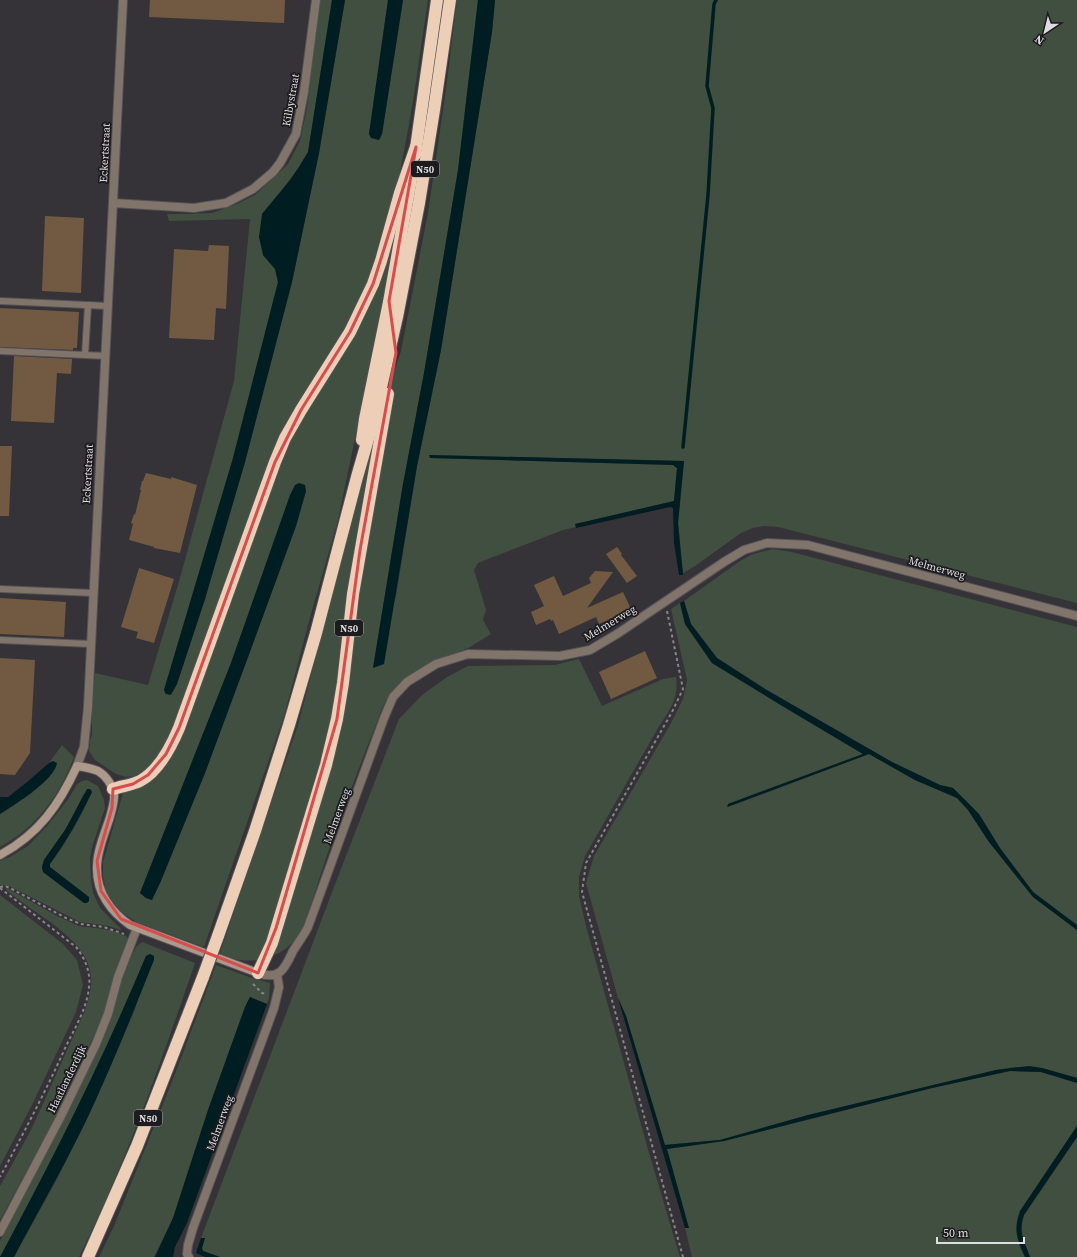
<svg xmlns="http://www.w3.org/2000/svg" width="1077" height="1257" font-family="'Source Serif 4',serif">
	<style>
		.green { fill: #404f3f; fill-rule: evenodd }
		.water { fill: #001e21 }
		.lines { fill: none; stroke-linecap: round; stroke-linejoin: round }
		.stream { stroke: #001e21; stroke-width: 3.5 }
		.building { fill: #715a41 }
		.lane-casing { stroke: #545256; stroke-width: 8 }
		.street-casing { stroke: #545256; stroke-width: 10 }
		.secondary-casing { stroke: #545256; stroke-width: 10 }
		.highway-casing { stroke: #545256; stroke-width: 14 }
		.path { stroke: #88868a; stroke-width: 2; stroke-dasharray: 3 3; stroke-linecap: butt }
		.lane { stroke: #81756b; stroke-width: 6 }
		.street { stroke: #81756b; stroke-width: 8 }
		.secondary { stroke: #ad998a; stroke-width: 8 }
		.highway { stroke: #edceb6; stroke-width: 12 }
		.highway-bridge-casing { stroke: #545256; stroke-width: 14; stroke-linecap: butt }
		.highway-bridge { stroke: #edceb6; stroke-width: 12 }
		.marked { fill: none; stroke: #d84c4d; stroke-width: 3; stroke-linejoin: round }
		.labels { text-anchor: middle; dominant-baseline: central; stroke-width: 3.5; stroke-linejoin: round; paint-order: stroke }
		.shield { fill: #1c1b1d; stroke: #a4a3a6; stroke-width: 1 }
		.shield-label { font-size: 10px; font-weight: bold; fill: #dfdde1 }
		.street-label { font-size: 11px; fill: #dfdde1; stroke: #1c1b1d }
	</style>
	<rect width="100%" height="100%" fill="#353338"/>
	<!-- green -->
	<g class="green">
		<path d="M319 0H332L308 152C295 175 279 194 262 214L263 255 275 269 278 282 233 458 164 690 166 694H170L177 684 205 599 245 462 292 282 319 153 345 0H388L369 134 379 140 382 134 403 0H428L413 102 397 189 375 265 354 314 339 341 297 405 281 432 266 469 186 700 164 750 146 771 134 776 126 777 116 774 95 760 89 751 90 741 92 735V707L95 673 148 685 180 578 234 381 250 219 169 221 167 214H184L212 213 237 204 255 195 288 164 300 141 307 108Z"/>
		<path d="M457 0H478L458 170 424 373 403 484 373 668 396 596 417 466 441 350 492 32 495 0H1077V603L778 527 764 526 753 528 741 533 695 566 683 573 678 523 684 461 430 455V458L673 465 677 468 674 501 576 524V527L563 530 478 563 474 570 486 610 483 620 491 634 470 647 414 672 401 681 386 700 381 711 336 828 303 928C290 953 263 965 235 959 230 958 225 955 220 953L298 725 381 409 401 351 428 213 446 89Z"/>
		<path d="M406 194 338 520 311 614 284 716 204 947 136 922 119 910 107 895 103 876V862L123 793 154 777 285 446 353 332ZM295 485 306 491 296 526 205 773 152 900 146 898 140 893 231 663Z"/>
		<path d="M773 549 792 552 1077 627V925L1033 892 999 847 979 814 953 788 940 785 892 762 765 689 717 658 691 624 684 601 740 561 753 554Z"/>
		<path d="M680 603 685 624 712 663 779 704 863 754 754 794 729 804 728 807 869 754 915 780 957 798 968 810 989 842 1033 897 1077 930V1078L1042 1068 1015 1067 996 1070 808 1115 720 1140 664 1145 626 1016 618 998 586 883 594 856 670 725 683 699 687 680 671 609Z"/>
		<path d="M579 659 602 706 663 679 676 677C679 698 670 710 658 728L585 856 579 877V896L586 926 647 1146 680 1257H220L203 1251 202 1248 205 1238H201L334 887 399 719 422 695 447 677 468 666 555 665Z"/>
		<path d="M62 745 74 757C60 795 37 827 0 847V814L32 793 54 761 49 763Z"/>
		<path d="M87 780 98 786 104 800 105 808 92 847 90 859 91 879 93 893 100 908 121 929 120 930 109 926 80 922 9 886 0 885V861L10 857 29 845 48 825 69 798 77 784 82 781ZM90 789 92 792C80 818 67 842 50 864V867L87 903H84L43 872 42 867 44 860 65 830 74 815 83 795Z"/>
		<path d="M5 888 9 889 57 916 79 926 110 930 126 936 128 939 105 1012 56 1116 0 1220V1186L31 1130 83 1015C87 1005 90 996 91 985 95 948 52 924 26 905 20 900 9 894 5 888Z"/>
		<path d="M0 895 63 944 77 960 83 985 76 1012 32 1105 0 1166Z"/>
		<path d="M142 942 195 963C161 1062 126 1163 79 1257H14L57 1179 90 1113 135 1009 150 954 146 956C103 1059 53 1159 0 1257V1241L66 1114 128 963 136 947Z"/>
		<path d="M216 965 252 978 270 983 269 997 267 1004 250 997 245 1007 208 1110 173 1218 154 1257H99L114 1226 175 1074Z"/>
		<path d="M1010 1071 1041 1072 1077 1083V1126L1020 1211 1019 1245 1025 1257H692L685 1228H688L667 1149 724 1141 932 1088Z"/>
		<path d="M1077 1137V1257H1030C1024 1240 1018 1233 1024 1215Z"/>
	</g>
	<!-- water -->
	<g class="water">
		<path d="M332 0H345L319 153 292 282 245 462 205 599 177 684 171 695 166 694 164 690 233 458 278 282 275 269 263 255 259 237 262 214 290 180 299 167 308 152Z"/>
		<path d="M388 0H403L382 134 379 140 371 138 369 134Z"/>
		<path d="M478 0H495L492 32 441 350 417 466 384 664 373 668 403 484 424 373 458 170Z"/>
		<path d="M429 455 684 461 678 523 683 575H679L674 543 673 508 670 507 576 528 575 524 674 501 677 468 673 465 430 458Z"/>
		<path d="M299 483 305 485 306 491 296 526 247 660 205 773 161 881 152 900 146 898 140 893 231 663 290 495 295 485Z"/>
		<path d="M684 601 691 624 717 658 765 689 892 762 940 785 953 788 979 814 1000 848 1033 892 1077 925V930L1033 897 989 842 968 810 957 798 915 780 869 754 727 807 728 804 863 754 779 704 712 663 685 624 680 603Z"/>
		<path d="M53 761 57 763C55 780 14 805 0 814V797H8L26 783 49 763Z"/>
		<path d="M87 789H90L92 792C79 819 67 840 50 864V867L89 897V901L87 903H84L43 872 42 867 44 860 65 830Z"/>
		<path d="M150 954 154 956V960C132 1015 110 1071 84 1125 62 1170 37 1213 14 1257H0C53 1159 103 1059 146 956Z"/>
		<path d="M250 997 267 1004 187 1223 175 1247 173 1257H155L173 1218 208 1110 245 1007Z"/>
		<path d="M618 998 626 1016 665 1145 720 1140 808 1115 996 1070 1029 1066 1042 1068 1077 1078V1083L1041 1072 1010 1071 932 1088 724 1141 667 1149 689 1228H685Z"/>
		<path d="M1077 1126V1137L1024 1215C1018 1233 1024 1240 1030 1257H1025C1017 1238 1013 1231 1020 1211Z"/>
		<path d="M201 1238H205L202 1248 203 1251 220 1257H205L196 1253Z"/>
	</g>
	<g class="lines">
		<!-- stream -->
		<path class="stream" d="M683 447 708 195 713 108 707 86 714 4 716 0"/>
	</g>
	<!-- building -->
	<g class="building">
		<path d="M150 0H285L284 23 149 17Z"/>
		<path d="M45 216 84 218 81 293 42 291Z"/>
		<path d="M209 245 229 246 226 309 216 308 214 340 169 338 174 249 208 251Z"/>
		<path d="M0 308 79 312 77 348H73V350L0 347Z"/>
		<path d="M14 356 72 359 71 374 57 373 54 423 11 421Z"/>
		<path d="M0 446H12L9 516H0Z"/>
		<path d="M146 473 171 479V477L197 485 180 553 154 548V547L129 540 133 524 131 523 134 514 135 515 141 490H140L142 481H143Z"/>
		<path d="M617 547 622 554 621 555 637 576 627 583 606 554Z"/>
		<path d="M139 568 174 579 154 643 136 638 138 632 121 627Z"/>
		<path d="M595 571 613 572 587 608 623 592 631 609 599 624 596 617 559 634 553 620 551 621 550 619 536 625 531 612 544 606 534 585 554 576 563 596 591 583 589 578Z"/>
		<path d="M0 598 66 602 64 637 0 634Z"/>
		<path d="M645 651 657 678 611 699 599 672Z"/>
		<path d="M0 658 35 660 30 753 15 775 0 774Z"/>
	</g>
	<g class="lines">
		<!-- lane casing -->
		<g class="lane-casing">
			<g id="lane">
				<path d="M0 301 108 306"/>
				<path d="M0 351 106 356"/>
				<path d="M85 355 88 305"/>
				<path d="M0 589 93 593"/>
				<path d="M0 640 91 644"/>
			</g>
		</g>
		<!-- street casing -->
		<g class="street-casing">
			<g id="street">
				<path d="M113 203 194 208 226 203 253 189 273 172 280 163 296 134 304 92 316 0"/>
				<path d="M77 766 84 747 88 707 123 0"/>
				<path d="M258 973C280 981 285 968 293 951 298 943 304 935 308 927L384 718 393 697 407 682 436 664 468 654 560 656 590 650 617 634 724 562 744 550 767 543 808 545 1077 616"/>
				<path d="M0 1232 60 1118 96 1044 108 1014 118 977 137 928"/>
				<path d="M189 1257 187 1254 188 1245 193 1228 274 1008 279 987 277 974"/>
			</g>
		</g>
		<!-- secondary casing -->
		<g class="secondary-casing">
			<path id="secondary" d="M0 855C39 834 59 805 77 766 84 767 91 768 98 771 105 775 112 784 114 793 115 801 112 809 110 817 105 833 97 850 97 867 96 892 111 912 130 925L258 973"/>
		</g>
		<!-- highway casing -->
		<g class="highway-casing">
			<g id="highway">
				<path d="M415 155 437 0"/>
				<path d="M362 440 365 419 389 302 411 179"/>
				<path d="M113 789C122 786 132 785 140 781 159 771 171 747 179 728L275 462 285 438 301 410 350 332 373 284 381 261 400 193 416 147"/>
				<path d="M218 936 255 831 289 725 316 633 357 477 374 418 397 317 419 203 434 110 450 0"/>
				<path d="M258 973 272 943 326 765 337 719 343 683 353 594 388 394"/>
				<path d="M88 1257 137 1146 203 977"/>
			</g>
		</g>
		<!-- path -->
		<g class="path">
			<path d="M667 611 683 689 672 712 586 863 582 892 683 1257"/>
			<path d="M0 887 5 886 10 888 66 918 81 924 104 927 124 934"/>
			<path d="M0 888 76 947C85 958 91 973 89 987 87 1008 75 1028 66 1046 46 1091 23 1134 0 1177"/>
			<path d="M253 984 262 993 267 994"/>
		</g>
		<!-- lane -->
		<use href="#lane" class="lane"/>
		<!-- street -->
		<use href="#street" class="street"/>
		<!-- secondary -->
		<use href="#secondary" class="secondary"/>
		<!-- highway -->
		<use href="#highway" class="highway"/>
		<!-- highway-bridge casing -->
		<g class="highway-bridge-casing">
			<path id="highway-bridge" d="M203 977 218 936"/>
		</g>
		<!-- highway-bridge -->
		<use href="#highway-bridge" class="highway-bridge"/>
	</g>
	<!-- marked area -->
	<path class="marked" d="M416 147 389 301 396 353 360 550 337 719 276 928 258 973 121 919 101 891 97 861 112 808 113 789 133 784 148 775 166 754 179 728 275 462 301 410 350 332 373 284Z"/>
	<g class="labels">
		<!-- shield labels -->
		<g class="shield">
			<rect x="411" y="161" width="28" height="16" rx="3"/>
			<rect x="335" y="620" width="28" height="16" rx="3"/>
			<rect x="134" y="1110" width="28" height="16" rx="3"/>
		</g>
		<g class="shield-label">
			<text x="425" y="169">N50</text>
			<text x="349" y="628">N50</text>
			<text x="148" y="1118">N50</text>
		</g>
		<!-- street labels -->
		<g class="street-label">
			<text transform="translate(291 100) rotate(-80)">Kilbystraat</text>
			<text transform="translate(105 153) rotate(-87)">Eckertstraat</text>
			<text transform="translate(88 474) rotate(-87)">Eckertstraat</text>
			<text transform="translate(937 568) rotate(15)">Melmerweg</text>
			<text transform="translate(610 623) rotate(-31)">Melmerweg</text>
			<text transform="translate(337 816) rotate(-70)">Melmerweg</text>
			<text transform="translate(67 1079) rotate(-64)">Haatlanderdijk</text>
			<text transform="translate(220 1123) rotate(-70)">Melmerweg</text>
		</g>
	</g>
	<!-- north arrow -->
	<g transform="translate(1045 32) rotate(215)" stroke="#1c1b1d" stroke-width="3" paint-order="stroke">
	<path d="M0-3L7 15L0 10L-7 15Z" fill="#dfdde1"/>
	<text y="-6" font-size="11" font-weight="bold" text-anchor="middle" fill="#dfdde1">N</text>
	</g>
	<!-- scale -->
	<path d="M937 1237v6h87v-6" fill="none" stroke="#dfdde1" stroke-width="2"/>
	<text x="943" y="1237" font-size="12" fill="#dfdde1" stroke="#1c1b1d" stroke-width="3" paint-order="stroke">50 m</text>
</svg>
